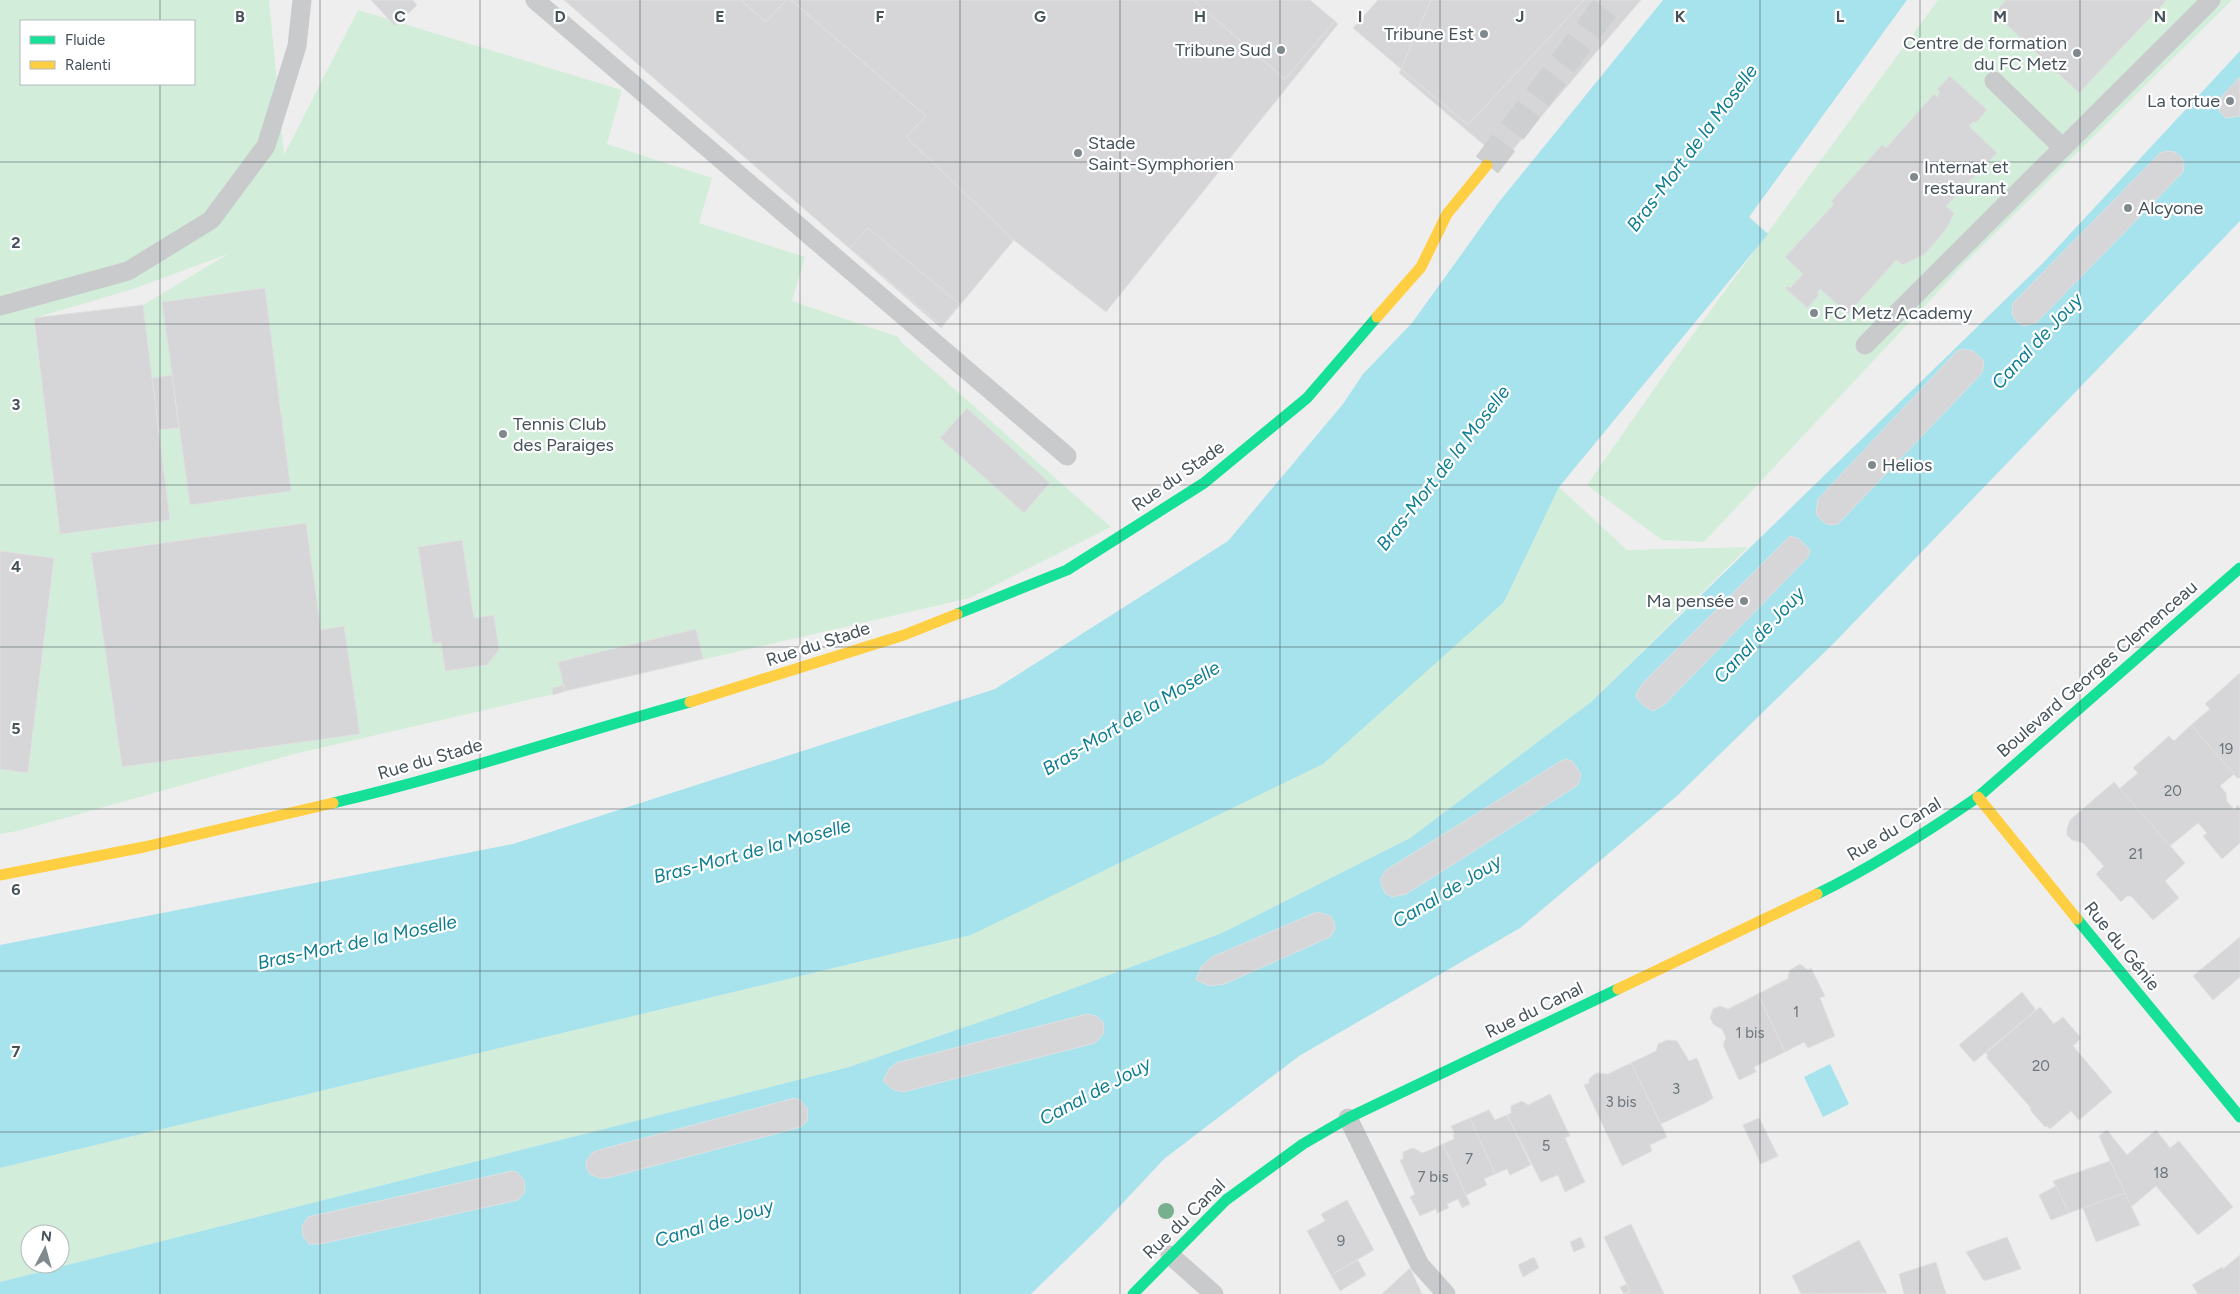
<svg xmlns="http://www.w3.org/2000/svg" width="2240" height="1294" font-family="Figtree,sans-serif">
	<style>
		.green { fill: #d2eeda; fill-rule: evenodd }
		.water { fill: #a6e3ec }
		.building { fill: #d6d6d8; stroke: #e0e0e1 }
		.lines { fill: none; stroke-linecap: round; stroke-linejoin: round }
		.secondary-tunnel { stroke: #cdcfd0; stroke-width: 28; stroke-dasharray: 28 14; stroke-linecap: butt }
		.lane { stroke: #c8cacc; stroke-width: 19 }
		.fast { stroke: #16e098; stroke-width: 11 }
		.slow { stroke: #ffcf43; stroke-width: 11 }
		.tree { fill: #78af8f }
		.grid { fill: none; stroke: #45525a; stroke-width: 1; stroke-opacity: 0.55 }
		.poi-dot { fill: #80898e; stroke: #fff; stroke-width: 2 }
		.labels { text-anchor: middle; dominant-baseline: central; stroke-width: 4.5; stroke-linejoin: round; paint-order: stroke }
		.number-label { font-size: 15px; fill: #6b747b }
		.poi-label { font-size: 18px; fill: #45525a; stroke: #fff; text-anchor: start }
		.street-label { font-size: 18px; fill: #45525a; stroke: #fff }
		.water-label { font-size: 19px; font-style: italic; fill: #0d7e90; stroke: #fff }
		.grid-label { font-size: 16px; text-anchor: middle; font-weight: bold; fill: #45525a; stroke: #fff; stroke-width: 4.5; stroke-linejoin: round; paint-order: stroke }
	</style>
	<rect width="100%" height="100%" fill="#efeeee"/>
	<!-- green -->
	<g class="green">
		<path d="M0 0H269L284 155 358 10 622 90 607 144 712 178 699 223 805 257 792 301 899 337 900 341 1111 527 970 598 294 754 18 831 0 834ZM21 21H194V84H21ZM228 254 143 305 38 317 133 289Z"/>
		<path d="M1938 0H2232L1962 266 1704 542 1662 540 1587 485 1675 359Z"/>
		<path d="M1559 487 1627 550 1748 547 1591 702 1410 838 1222 933 1020 1008 849 1067 0 1282V1168L971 935 1504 602ZM30 1234H60V1264H30Z"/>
	</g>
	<!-- water -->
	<g class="water">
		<path d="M1663 0H1907L1749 217 1768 234 1559 487 1504 602 1323 764 971 935 0 1168V945L513 844 995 689 1228 541 1343 404 1363 374 1412 323 1499 202Z"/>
		<path d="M2240 51V221L1835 642 1678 795 1520 928 1299 1056 1164 1159 1102 1225 1031 1294H0V1282L849 1067 1020 1008 1222 933 1410 838 1591 702 2043 263Z"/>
		<path d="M1830 1064 1849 1104 1823 1117 1804 1077Z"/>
	</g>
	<!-- building -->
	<g class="building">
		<path d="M371 0H413L417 5 395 26Z"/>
		<path d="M564 0H741L766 22 786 0H791L926 116 906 137 1014 240 941 328Z"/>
		<path d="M741 0H786L766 22Z"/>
		<path d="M791 0H1193L1285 79 1335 21 1338 24 1106 312 1015 241 906 137 926 116Z"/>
		<path d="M1193 0H1310L1335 21 1285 79Z"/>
		<path d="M1378 0H1431L1401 69 1353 28Z"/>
		<path d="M1431 0H1584L1468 125 1401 69Z"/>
		<path d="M1584 0H1641L1503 161 1399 73 1401 69 1468 125Z"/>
		<path d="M2006 0H2167L2079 93 1994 13Z"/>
		<path d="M1950 76 1987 110 1976 123 1974 121 1969 126 1997 153 1946 206 1954 213 1947 228 1925 254 1903 265 1896 260 1848 314 1820 289 1817 293 1819 295 1807 308 1785 288 1788 286 1790 288 1803 274 1785 257 1834 204 1831 201 1882 145 1886 148 1934 94 1937 97 1940 92 1937 89Z"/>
		<path d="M2240 77V116L2226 118 2220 112 2219 105 2222 96Z"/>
		<path d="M2167 151 2175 152 2181 157 2184 164 2183 172 2036 323 2023 326 2015 320 2012 313 2013 303 2160 153Z"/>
		<path d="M868 228 960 304 942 326 850 248Z"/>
		<path d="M265 288 291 491 190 505 162 302Z"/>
		<path d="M143 305 170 520 60 534 34 318Z"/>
		<path d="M1962 349 1973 351 1982 359 1984 363 1982 373 1838 524 1828 525 1821 520 1816 514 1818 499 1957 351Z"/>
		<path d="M172 375 179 428 159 430 152 378Z"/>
		<path d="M967 408 1050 483 1024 513 940 438Z"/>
		<path d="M306 523 321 630 344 626 360 734 122 767 91 553Z"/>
		<path d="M1790 536 1799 539 1807 547 1810 551 1808 557 1664 705 1653 711 1644 706 1637 698 1636 694 1642 684Z"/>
		<path d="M462 540 474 618 494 615 499 650 487 665 445 671 441 642 433 643 418 547Z"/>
		<path d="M0 551 54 558 28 773 0 769Z"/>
		<path d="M696 629 703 659 565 691 558 662Z"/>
		<path d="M2240 673V777L2238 779 2191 725 2210 709 2205 704Z"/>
		<path d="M564 685 565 691 553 695 552 688Z"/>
		<path d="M2191 725 2234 774 2220 786 2226 793 2227 801 2234 810 2238 805 2240 808V843L2222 859 2203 836 2207 833 2198 823 2170 846 2119 789 2138 773 2133 768 2169 736 2174 741Z"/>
		<path d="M1566 759 1572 761 1581 774 1578 785 1406 894 1392 897 1385 893 1381 884V878L1386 870 1561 761Z"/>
		<path d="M2114 782 2185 863 2165 881 2179 898 2153 920 2131 896H2127L2121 902 2096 874 2104 866 2083 843 2072 840 2067 835V828L2070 820Z"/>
		<path d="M1317 912 1331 916 1334 922 1335 929 1330 937 1224 984 1210 986 1196 980 1201 967 1212 957Z"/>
		<path d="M2240 937V977L2213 1000 2193 976Z"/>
		<path d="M1800 964 1808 970 1811 968 1825 996 1820 998 1835 1036 1808 1048 1804 1042 1785 1052 1758 994 1789 978 1788 976 1790 970Z"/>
		<path d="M2022 992 2036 1010 1974 1062 1959 1045Z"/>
		<path d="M1758 994 1785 1052 1754 1067 1756 1072 1739 1080 1723 1045 1726 1038 1722 1029 1714 1025 1710 1018 1713 1009 1720 1006 1728 1009Z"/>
		<path d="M2040 1007 2054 1024 2063 1017 2081 1038 2073 1046 2112 1092 2079 1120 2071 1111 2050 1129 2047 1126 2045 1127 2030 1110 2031 1108 1986 1057 1988 1056 1986 1053Z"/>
		<path d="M1087 1014 1096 1016 1103 1022 1104 1033 1095 1043 903 1092 894 1090 883 1081 889 1069 896 1063Z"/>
		<path d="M1667 1040 1677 1041 1689 1061 1697 1058 1713 1098 1707 1102 1661 1124 1631 1063 1656 1051 1658 1044Z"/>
		<path d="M1631 1063 1667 1137 1650 1145 1652 1151 1622 1166 1584 1085 1589 1083V1079L1596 1073 1608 1074Z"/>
		<path d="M1550 1094 1570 1136 1565 1138 1585 1182 1565 1192 1558 1175 1541 1182 1507 1115 1511 1113V1106L1522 1101 1528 1105Z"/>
		<path d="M795 1098 800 1100 808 1109 807 1121 801 1127 607 1178H599L590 1174 586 1168 587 1160 592 1153 599 1150Z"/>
		<path d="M1489 1110 1495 1120 1507 1115 1531 1165 1510 1175 1507 1169 1495 1174 1470 1118Z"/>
		<path d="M1470 1118 1495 1174 1484 1179 1487 1185 1466 1195 1443 1144 1454 1139 1453 1134H1455L1451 1126Z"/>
		<path d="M1759 1118 1778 1156 1761 1164 1743 1125Z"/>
		<path d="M2107 1130 2127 1155 2156 1130 2170 1148 2179 1141 2233 1207 2198 1235 2156 1186 2131 1207 2099 1136Z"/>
		<path d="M1443 1144 1470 1204 1462 1208 1458 1199 1447 1204 1449 1208 1437 1213 1436 1209 1420 1216 1410 1197 1415 1194 1400 1160 1403 1159V1152L1413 1148 1423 1153Z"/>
		<path d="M2110 1161 2125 1193 2069 1213 2053 1181Z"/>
		<path d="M512 1171 517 1172 524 1180 525 1192 518 1200 320 1244H309L303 1236 302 1226 308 1217Z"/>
		<path d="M2056 1186 2069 1213 2051 1220 2039 1195Z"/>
		<path d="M2125 1193 2140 1225 2096 1242 2083 1208Z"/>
		<path d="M1347 1200 1374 1250 1331 1275 1307 1231 1325 1221 1321 1214Z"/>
		<path d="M1631 1224 1664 1294H1625L1630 1291 1604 1237Z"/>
		<path d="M1581 1237 1585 1247 1574 1252 1570 1242Z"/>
		<path d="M2007 1237 2021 1269 1984 1281 1966 1252Z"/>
		<path d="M1859 1240 1887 1293 1801 1294 1792 1276Z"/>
		<path d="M2240 1255V1294H2198L2192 1285 2222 1267 2223 1269Z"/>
		<path d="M1534 1257 1539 1268 1523 1277 1518 1265Z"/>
		<path d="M1358 1260 1366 1275 1340 1291 1331 1275Z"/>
		<path d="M1936 1262 1946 1294H1904L1899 1274Z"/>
		<path d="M1410 1268 1422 1294H1382Z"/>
		<path d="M1627 1284 1630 1291 1624 1294 1620 1287Z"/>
	</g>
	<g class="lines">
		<!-- secondary-tunnel -->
		<path class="secondary-tunnel" d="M1487 165 1611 0"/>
		<!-- lane -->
		<g class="lane">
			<path d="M535 0 1067 456"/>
			<path d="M1994 81 2063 148"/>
			<path d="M0 306 128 271 211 220 266 146 297 46 302 0"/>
			<path d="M1865 345 2211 0"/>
			<path d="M1348 1118 1420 1265 1446 1294"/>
			<path d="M1170 1255 1214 1294"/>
		</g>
		<!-- fast -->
		<g class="fast">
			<path d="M957 614 1067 570 1204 483 1307 398 1377 317"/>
			<path d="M333 803C454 775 571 735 690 702"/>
			<path d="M1817 894C1873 867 1927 832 1978 797L2240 568"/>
			<path d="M2077 919 2240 1117"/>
			<path d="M1133 1294 1226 1200 1303 1144 1348 1118 1618 989"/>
		</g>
		<!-- slow -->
		<g class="slow">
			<path d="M1377 317 1421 267 1447 214 1487 165"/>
			<path d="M690 702 904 635 957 614"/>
			<path d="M1978 797 2077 919"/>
			<path d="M0 875 144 847 333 803"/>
			<path d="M1618 989 1817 894"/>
		</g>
	</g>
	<!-- trees -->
	<circle class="tree" cx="1166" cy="1211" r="8"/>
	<!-- grid -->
	<path class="grid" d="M160 0V21M320 0V1294M480 0V1294M640 0V1294M800 0V1294M960 0V1294M1120 0V1294M1280 0V1294M1440 0V1294M1600 0V1294M1760 0V1294M1920 0V1294M2080 0V1294M160 84V1294M0 162H2240M0 324H2240M0 485H2240M0 647H2240M0 809H2240M0 971H2240M0 1132H2240"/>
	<!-- markers -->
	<g class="poi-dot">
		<circle cx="1484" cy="34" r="5"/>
		<circle cx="1281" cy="50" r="5"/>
		<circle cx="2077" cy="53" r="5"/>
		<circle cx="2230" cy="101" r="5"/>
		<circle cx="1078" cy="153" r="5"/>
		<circle cx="1914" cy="177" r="5"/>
		<circle cx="2128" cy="208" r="5"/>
		<circle cx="1814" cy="313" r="5"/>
		<circle cx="503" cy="434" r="5"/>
		<circle cx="1872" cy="465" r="5"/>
		<circle cx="1744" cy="601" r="5"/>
	</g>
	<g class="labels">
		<!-- number labels -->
		<g class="number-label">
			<text x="2226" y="749">19</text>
			<text x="2173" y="791">20</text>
			<text x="2136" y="854">21</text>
			<text x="1796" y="1012">1</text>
			<text x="1750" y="1033">1 bis</text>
			<text x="2041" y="1066">20</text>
			<text x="1676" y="1089">3</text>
			<text x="1621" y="1102">3 bis</text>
			<text x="1546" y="1146">5</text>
			<text x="1469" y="1159">7</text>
			<text x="2161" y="1173">18</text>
			<text x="1433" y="1177">7 bis</text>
			<text x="1341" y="1241">9</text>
		</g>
		<!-- poi labels -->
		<g class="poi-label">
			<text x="1474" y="34" text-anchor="end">Tribune Est</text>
			<text x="2067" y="43" text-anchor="end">Centre de formation<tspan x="2067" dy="21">du FC Metz</tspan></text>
			<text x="1271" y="50" text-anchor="end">Tribune Sud</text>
			<text x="2220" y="101" text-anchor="end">La tortue</text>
			<text x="1088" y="143">Stade<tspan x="1088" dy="21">Saint-Symphorien</tspan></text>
			<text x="1924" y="167">Internat et<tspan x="1924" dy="21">restaurant</tspan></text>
			<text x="2138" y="208">Alcyone</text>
			<text x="1824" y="313">FC Metz Academy</text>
			<text x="513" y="424">Tennis Club<tspan x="513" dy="21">des Paraiges</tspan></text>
			<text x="1882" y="465">Helios</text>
			<text x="1734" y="601" text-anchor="end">Ma pensée</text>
		</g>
		<!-- street labels -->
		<g class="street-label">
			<text transform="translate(1178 476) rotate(-35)">Rue du Stade</text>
			<text transform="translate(818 644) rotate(-18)">Rue du Stade</text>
			<text transform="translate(2097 669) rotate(-41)">Boulevard Georges Clemenceau</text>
			<text transform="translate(430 759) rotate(-16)">Rue du Stade</text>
			<text transform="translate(1894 829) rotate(-31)">Rue du Canal</text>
			<text transform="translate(2122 946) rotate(51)">Rue du Génie</text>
			<text transform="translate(1534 1010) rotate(-26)">Rue du Canal</text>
			<text transform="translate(1184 1219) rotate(-44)">Rue du Canal</text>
		</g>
		<!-- water labels -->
		<g class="water-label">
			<text transform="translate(1692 148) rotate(-53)">Bras-Mort de la Moselle</text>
			<text transform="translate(2037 341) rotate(-47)">Canal de Jouy</text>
			<text transform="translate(1443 468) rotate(-52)">Bras-Mort de la Moselle</text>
			<text transform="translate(1759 635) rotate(-47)">Canal de Jouy</text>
			<text transform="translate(1131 718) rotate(-31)">Bras-Mort de la Moselle</text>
			<text transform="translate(752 851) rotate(-15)">Bras-Mort de la Moselle</text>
			<text transform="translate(1447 891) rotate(-31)">Canal de Jouy</text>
			<text transform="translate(357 942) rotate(-12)">Bras-Mort de la Moselle</text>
			<text transform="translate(1095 1091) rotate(-28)">Canal de Jouy</text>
			<text transform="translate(714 1223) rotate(-17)">Canal de Jouy</text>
		</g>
	</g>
	<g class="grid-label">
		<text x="240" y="22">B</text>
		<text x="400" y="22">C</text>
		<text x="560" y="22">D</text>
		<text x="720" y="22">E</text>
		<text x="880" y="22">F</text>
		<text x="1040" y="22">G</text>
		<text x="1200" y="22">H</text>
		<text x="1360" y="22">I</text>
		<text x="1520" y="22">J</text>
		<text x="1680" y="22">K</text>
		<text x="1840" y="22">L</text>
		<text x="2000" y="22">M</text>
		<text x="2160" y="22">N</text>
		<text x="16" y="248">2</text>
		<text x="16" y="410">3</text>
		<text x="16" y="572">4</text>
		<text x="16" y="734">5</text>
		<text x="16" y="895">6</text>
		<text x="16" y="1057">7</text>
	</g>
	<!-- legend -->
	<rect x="20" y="20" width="175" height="65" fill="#ffffff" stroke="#b5babd"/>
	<rect x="30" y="36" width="25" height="8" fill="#16e098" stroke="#b5babd"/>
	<text x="65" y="45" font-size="15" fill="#45525a">Fluide</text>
	<rect x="30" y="61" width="25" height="8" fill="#ffcf43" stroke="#b5babd"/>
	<text x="65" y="70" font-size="15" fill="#45525a">Ralenti</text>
	<!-- north arrow -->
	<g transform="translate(45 1249) rotate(6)"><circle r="24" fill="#ffffff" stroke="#b5babd"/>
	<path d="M0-4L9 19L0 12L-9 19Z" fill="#80898e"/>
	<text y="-8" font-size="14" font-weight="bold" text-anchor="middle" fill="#45525a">N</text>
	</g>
</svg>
